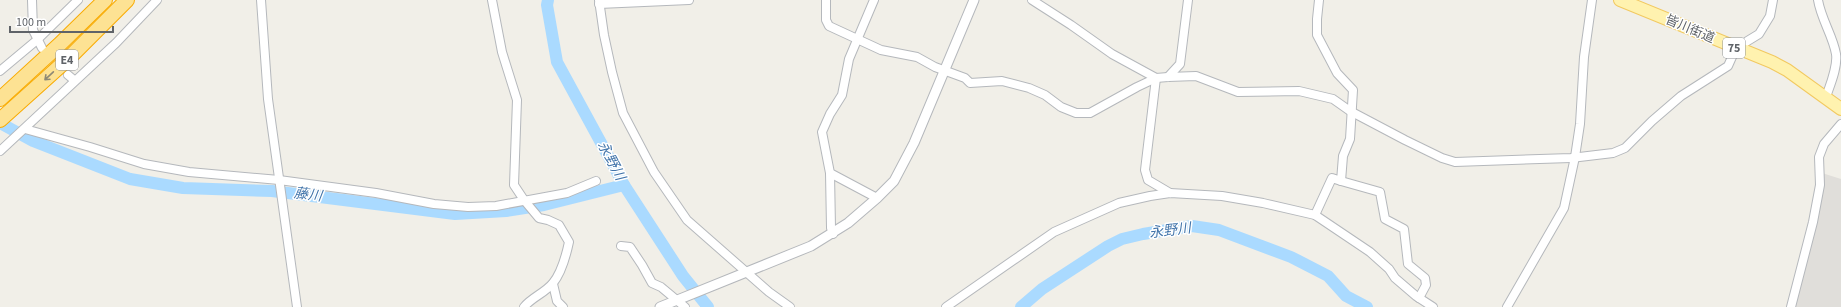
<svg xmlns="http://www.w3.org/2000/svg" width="1841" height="307" font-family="'Source Sans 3','Noto Sans JP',sans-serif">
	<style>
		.industrial { fill: #e0deda }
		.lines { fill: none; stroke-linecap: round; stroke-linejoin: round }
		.river { stroke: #aadaff; stroke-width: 12 }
		.minor-casing { stroke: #b5b8bc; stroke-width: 10 }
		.tertiary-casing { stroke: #b5b8bc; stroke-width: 11 }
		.primary-casing { stroke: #f2c960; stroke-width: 14 }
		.motorway-casing { stroke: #f9ab00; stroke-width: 16 }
		.minor { stroke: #fff; stroke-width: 8 }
		.tertiary { stroke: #fff; stroke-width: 9 }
		.primary { stroke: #fff2af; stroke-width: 12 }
		.motorway { stroke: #fde293; stroke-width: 14 }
		.oneway { stroke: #8e8975 }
		.labels { text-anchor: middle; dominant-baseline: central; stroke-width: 3; stroke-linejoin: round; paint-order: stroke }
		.shield { fill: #fff; stroke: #8f9295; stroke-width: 1 }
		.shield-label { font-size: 12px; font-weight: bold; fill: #5f6368 }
		.street-label { font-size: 13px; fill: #5f6368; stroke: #fff }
		.water-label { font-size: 14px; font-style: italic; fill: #4174aa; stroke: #fff }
	</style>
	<rect width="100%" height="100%" fill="#f1efe8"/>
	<!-- industrial -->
	<path class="industrial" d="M1822 173 1841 179V307H1793Z"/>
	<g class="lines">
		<!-- river -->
		<g class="river">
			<path d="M548 0 547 5 557 62 624 185 683 276 708 307"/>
			<path d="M0 123 33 141 130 179 183 188 272 191 455 214 506 211 544 205 624 185"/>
			<path d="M1021 307 1042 289 1108 246 1122 239 1143 234 1192 226 1219 230 1291 257 1328 276 1346 296 1367 307"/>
		</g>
		<!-- minor casing -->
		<g class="minor-casing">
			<g id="minor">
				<path d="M32 0 33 30 42 48"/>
				<path d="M261 0 268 99 297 307"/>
				<path d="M492 0 502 52 517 100 514 185 524 200 539 218 548 220 559 225 569 242C566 256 562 272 553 283 545 293 532 297 524 307"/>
				<path d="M599 0 604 35 612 72 623 113 654 172 687 220 769 292 790 307"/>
				<path d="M826 0V20L829 26 881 50 917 57 935 67 965 78 970 83 1002 81 1029 88 1045 95 1061 107 1076 113H1090L1137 87 1156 78 1168 77 1196 76 1238 92 1299 91 1333 99 1350 111 1405 140 1442 158 1455 162 1571 158 1613 153 1625 148 1652 121 1681 96 1728 66 1736 48 1759 34 1770 16 1773 0"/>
				<path d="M874 0 849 59 842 95 830 114 822 132 830 173 877 198"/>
				<path d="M1032 0 1071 25 1112 54 1156 78"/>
				<path d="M1818 0C1821 19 1833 36 1836 54 1838 67 1830 85 1826 97"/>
				<path d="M599 4 689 0"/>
				<path d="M0 71 37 40 78 0"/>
				<path d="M68 75 74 80"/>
				<path d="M1168 77 1180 64 1188 0"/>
				<path d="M1156 78 1145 170 1148 180 1170 193"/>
				<path d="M25 129 90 147 144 164 189 172 279 180 376 193 434 204 468 207 496 206 567 193 596 181"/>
				<path d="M0 151 116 43 157 0"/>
				<path d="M830 173 831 228 833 234"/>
				<path d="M1341 181 1380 192 1385 219 1404 229 1408 264 1425 278 1426 285 1419 298"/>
				<path d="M1315 215 1332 178 1341 181 1343 156 1350 139 1353 90 1337 73 1317 35V19L1319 0"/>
				<path d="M621 246 630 247 642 265 652 283 661 287 685 307"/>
				<path d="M553 284 557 301 563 307"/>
				<path d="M946 307 1054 232 1119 203 1150 196 1170 193 1222 196 1263 203 1315 215 1370 252 1389 269 1395 278 1416 296 1433 307"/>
				<path d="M1507 307 1564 208 1575 157 1580 124 1584 57 1592 0"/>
				<path d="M1791 307 1813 222 1820 185 1819 157 1824 144 1841 124"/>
			</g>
		</g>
		<!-- tertiary casing -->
		<g class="tertiary-casing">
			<path id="tertiary" d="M660 307 811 246 848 223 877 198 894 181 914 143 974 0"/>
		</g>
		<!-- primary casing -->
		<g class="primary-casing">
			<path id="primary" d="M1620 0 1772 62 1787 70 1841 109"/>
		</g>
		<!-- motorway casing -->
		<g class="motorway-casing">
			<g id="motorway">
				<path d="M0 99 59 45 105 0"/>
				<path d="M0 120 69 58 127 0"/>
			</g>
		</g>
		<!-- minor -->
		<use href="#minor" class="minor"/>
		<!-- tertiary -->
		<use href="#tertiary" class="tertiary"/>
		<!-- primary -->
		<use href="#primary" class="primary"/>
		<!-- motorway -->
		<use href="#motorway" class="motorway"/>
	</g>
	<!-- one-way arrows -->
	<defs><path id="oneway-shaft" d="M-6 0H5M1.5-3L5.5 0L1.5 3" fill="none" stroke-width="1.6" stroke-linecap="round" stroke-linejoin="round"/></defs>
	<use class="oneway" href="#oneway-shaft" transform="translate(49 76) rotate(137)"/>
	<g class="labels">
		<!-- shield labels -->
		<g class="shield">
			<rect x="1723" y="38" width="22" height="20" rx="3"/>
			<rect x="56" y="50" width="22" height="20" rx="3"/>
		</g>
		<g class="shield-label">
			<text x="1734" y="48">75</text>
			<text x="67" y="60">E4</text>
		</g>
		<!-- street labels -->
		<g class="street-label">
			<text transform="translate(1690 29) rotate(23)">皆川街道</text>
		</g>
		<!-- water labels -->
		<g class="water-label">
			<text transform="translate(611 161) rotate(62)">永野川</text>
			<text transform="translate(308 195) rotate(7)">藤川</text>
			<text transform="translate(1170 231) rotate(-7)">永野川</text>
		</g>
	</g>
	<!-- scale -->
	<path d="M10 26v6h103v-6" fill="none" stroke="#5f6368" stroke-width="2"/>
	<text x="16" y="26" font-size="12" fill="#5f6368" stroke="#ffffff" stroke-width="3" paint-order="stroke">100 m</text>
</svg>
